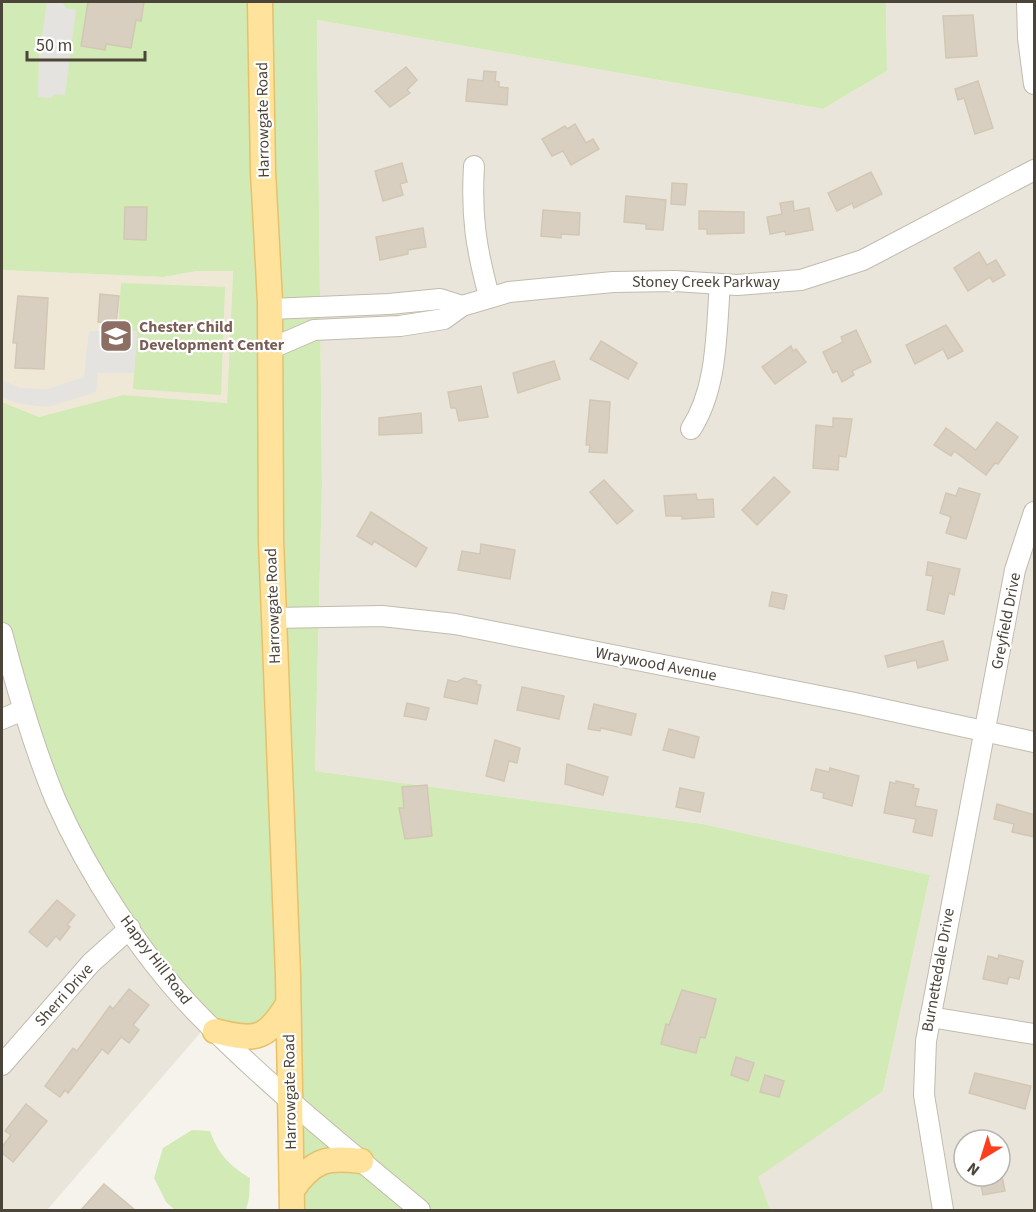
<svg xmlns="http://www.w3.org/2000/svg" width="1036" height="1212" font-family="'Source Sans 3',sans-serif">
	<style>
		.residential { fill: #eae5da; fill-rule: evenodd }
		.education { fill: #efe8d6 }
		.green { fill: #d2eab5; fill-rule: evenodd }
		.parking { fill: #e5e3e0 }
		.building { fill: #d8cfc1; stroke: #d3c7b4; stroke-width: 1.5 }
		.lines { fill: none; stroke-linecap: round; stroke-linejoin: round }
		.minor-casing { stroke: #c2bbae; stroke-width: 22 }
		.major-casing { stroke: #e6c16a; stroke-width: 27 }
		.minor { stroke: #fff; stroke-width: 20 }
		.major { stroke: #ffe39c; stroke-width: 24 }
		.labels { text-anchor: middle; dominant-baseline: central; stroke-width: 4.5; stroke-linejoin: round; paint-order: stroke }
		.street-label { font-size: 16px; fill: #4b4439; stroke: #fff }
		.education-label { font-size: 16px; font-weight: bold; fill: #785e54; stroke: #fff; text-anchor: start }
	</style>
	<rect width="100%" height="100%" fill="#f6f3ec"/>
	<!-- residential -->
	<g class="residential">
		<path d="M886 2H1034V1210H770L757 1177 883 1091 930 875 703 824 315 771 322 484 317 20 823 109 887 71ZM964 1140H1000V1176H964Z"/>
		<path d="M2 633 208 1024 47 1210H2Z"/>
	</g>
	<!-- education -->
	<path class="education" d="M2 270 163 277 197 271 233 270 227 403 123 395 39 417 2 402Z"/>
	<!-- green -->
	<g class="green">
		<path d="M2 2H886L887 71 823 109 317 20 322 484 315 771 703 824 930 875 883 1091 758 1177 770 1210H292L277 1024 215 1031 81 850 2 633V402L39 417 123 395 227 403 233 271H197L163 277 2 270ZM427 785 432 836 405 839 399 809 404 808Z"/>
		<path d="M121 283 225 287 221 395 133 389 137 331 118 330Z"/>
		<path d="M192 1130 210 1131C218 1154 230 1166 250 1178L249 1198 246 1210H175L166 1202 154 1178 163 1148Z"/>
	</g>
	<!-- parking -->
	<g class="parking">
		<path d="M47 2H62L66 8 76 10 65 95 55 94 51 98 38 97 39 56Z"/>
		<path d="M89 331H137L134 373H98L96 392 48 407 21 404 2 397V380L20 388 48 389 84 377Z"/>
	</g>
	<!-- building -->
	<g class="building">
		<path d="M88 2H144L141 21 136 20 131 48 106 44 105 50 81 46Z"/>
		<path d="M973 15 977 56 946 58 943 16Z"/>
		<path d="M406 67 417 80 407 90 410 93 390 107 375 91Z"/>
		<path d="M484 71 496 72 495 81 499 82V87L508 88 507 105 466 101 468 79 483 81Z"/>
		<path d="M978 81 993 128 975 134 964 98 958 100 955 89Z"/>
		<path d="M575 124 586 143 593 139 599 149 571 165 563 151 552 156 542 139 565 126 567 129Z"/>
		<path d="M402 163 407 182 400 184 403 195 383 201 375 171Z"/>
		<path d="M871 172 882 194 854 208 852 203 837 211 828 193Z"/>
		<path d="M672 183 687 184 685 205 671 204Z"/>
		<path d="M626 196 666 200 663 230 646 229V224L624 222Z"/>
		<path d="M793 201 794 211 809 208 813 230 786 235 785 231 770 234 767 217 782 214 780 203Z"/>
		<path d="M125 207H147L146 240 124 239Z"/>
		<path d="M543 210 580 213 579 235 561 234V238L541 236Z"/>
		<path d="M699 211 744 212V233L707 234V229H699Z"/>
		<path d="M423 228 426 247 408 250V254L380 260 376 237Z"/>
		<path d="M979 252 987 265 996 260 1005 275 993 282 990 277 968 291 954 268Z"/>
		<path d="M100 294 119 296 116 324 98 322Z"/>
		<path d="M18 296 48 298 44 369 15 368 17 343H13Z"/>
		<path d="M946 325 963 351 948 359 943 349 915 364 906 345Z"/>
		<path d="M856 330 871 362 852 371 854 375 842 382 837 371 833 373 823 352 843 342 841 337Z"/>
		<path d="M601 341 637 363 628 379 590 359Z"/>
		<path d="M791 346 793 351 796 349 806 362 775 384 762 367Z"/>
		<path d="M554 361 560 379 518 393 513 373Z"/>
		<path d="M481 386 488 417 459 421 456 408H451L448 392Z"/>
		<path d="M590 400 610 402 607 453 589 452 590 445H586Z"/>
		<path d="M421 413 422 433 379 435V418Z"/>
		<path d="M833 418 852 419 846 457 839 456 838 470 813 468 816 425 833 427Z"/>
		<path d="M997 422 1018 437 998 464 995 463 986 475 954 451 951 456 934 445 946 428 976 450Z"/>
		<path d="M774 477 790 492 757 525 742 510Z"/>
		<path d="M604 480 633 511 617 524 590 492Z"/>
		<path d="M959 488 980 494 966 539 946 533 951 517 940 513 946 493 956 496Z"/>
		<path d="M696 494 697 500 713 499 714 517 682 519V516H666L664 496Z"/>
		<path d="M371 512 427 548 416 567 374 541 372 545 357 536Z"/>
		<path d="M481 544 515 550 510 579 458 570 462 551 480 554Z"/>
		<path d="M928 562 960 569 954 595 949 593 944 614 927 610 933 576 926 575Z"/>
		<path d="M772 592 787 595 784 609 769 606Z"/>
		<path d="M943 641 948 660 918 668 916 660 888 667 885 656Z"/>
		<path d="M464 678 477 681 476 684 481 685 477 704 444 697 448 680 457 682Z"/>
		<path d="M522 687 564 696 559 719 517 710Z"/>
		<path d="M407 703 429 708 426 720 404 716Z"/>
		<path d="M594 704 636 714 631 735 601 728 600 731 588 729Z"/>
		<path d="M669 729 699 737 694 758 663 750Z"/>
		<path d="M495 740 520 748 517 763 509 761 504 781 486 776Z"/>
		<path d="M567 764 608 777 603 795 565 784Z"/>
		<path d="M830 768 859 776 852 806 823 798 824 793 811 790 816 769 829 772Z"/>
		<path d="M896 781 914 785 913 788 919 789 915 806 937 810 932 836 913 832 916 819 884 813 890 782 896 784Z"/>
		<path d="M427 785 432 836 405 839 399 808H404L402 787Z"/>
		<path d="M680 788 704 793 700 812 676 807Z"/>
		<path d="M997 804 1035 815V837L1012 832 1014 824 994 819Z"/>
		<path d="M57 900 75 915 67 925 70 927 60 940 56 936 47 947 29 932Z"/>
		<path d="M999 955 1023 961 1019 979 1009 977 1007 984 983 979 988 956 998 959Z"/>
		<path d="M129 989 149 1005 133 1025 139 1030 129 1043 121 1037 108 1054 102 1049 68 1093 65 1090 60 1097 45 1086 73 1048 77 1051 110 1006 113 1009Z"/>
		<path d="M682 990 716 999 705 1038 700 1037 696 1053 661 1044 666 1024 669 1025Z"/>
		<path d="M736 1057 754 1063 748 1081 731 1075Z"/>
		<path d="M975 1073 1031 1086 1025 1109 969 1093Z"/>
		<path d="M765 1075 784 1081 779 1097 760 1092Z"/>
		<path d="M26 1104 47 1121 13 1162 2 1153V1147L11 1135 5 1131Z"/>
		<path d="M979 1176H1002L1005 1191 983 1195Z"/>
		<path d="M104 1184 135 1210H81Z"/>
	</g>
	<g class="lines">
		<!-- minor casing -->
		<g class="minor-casing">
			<g id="minor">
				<path d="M1027 2 1028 38 1034 84"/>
				<path d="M474 166C471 216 476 248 489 296"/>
				<path d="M270 309 389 304 440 299 462 306"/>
				<path d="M270 349 314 330 400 326 444 319 462 306 509 292 613 282 675 281 737 285 801 280 863 260 1034 170"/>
				<path d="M691 429C718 387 716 332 720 284"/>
				<path d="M274 618 382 616 455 624 855 703 1034 742"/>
				<path d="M2 633C17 690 33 746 56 801 88 873 141 955 196 1012 265 1083 344 1147 420 1210"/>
				<path d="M2 719 23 710"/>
				<path d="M930 1017 1034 1034"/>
				<path d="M2 1065 91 963 130 928"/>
				<path d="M943 1210 924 1095 926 1041 1015 570 1034 512"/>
			</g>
		</g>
		<!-- major casing -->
		<g class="major-casing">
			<g id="major">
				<path d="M260 2 263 171 270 302 271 540 288 975 292 1210"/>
				<path d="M215 1031C254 1041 266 1041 288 1004"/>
				<path d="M292 1190C312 1161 326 1156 361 1161"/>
			</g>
		</g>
		<!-- minor -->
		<use href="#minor" class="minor"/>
		<!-- major -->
		<use href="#major" class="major"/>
	</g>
	<!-- icons -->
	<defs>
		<g id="school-square" transform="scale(1.725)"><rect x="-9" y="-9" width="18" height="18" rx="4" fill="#8d6e63" stroke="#fff"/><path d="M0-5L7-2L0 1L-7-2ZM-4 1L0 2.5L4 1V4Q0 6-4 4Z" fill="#fff"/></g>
	</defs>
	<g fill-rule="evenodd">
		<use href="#school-square" x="116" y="336"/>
	</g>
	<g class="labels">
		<!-- street labels -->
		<g class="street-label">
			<text transform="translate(263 120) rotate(-91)">Harrowgate Road</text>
			<text x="706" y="282">Stoney Creek Parkway</text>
			<text transform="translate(273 606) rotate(-92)">Harrowgate Road</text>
			<text transform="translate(1006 621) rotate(-79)">Greyfield Drive</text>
			<text transform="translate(656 664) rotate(11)">Wraywood Avenue</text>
			<text transform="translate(156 960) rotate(53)">Happy Hill Road</text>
			<text transform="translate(938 970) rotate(-80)">Burnettedale Drive</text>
			<text transform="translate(64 995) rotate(-48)">Sherri Drive</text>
			<text transform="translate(290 1092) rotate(-91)">Harrowgate Road</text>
		</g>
		<!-- education labels -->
		<g class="education-label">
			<text x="139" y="327">Chester Child<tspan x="139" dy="18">Development Center</tspan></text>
		</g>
	</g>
	<!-- border -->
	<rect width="1036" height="1212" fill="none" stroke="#4b4439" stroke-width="6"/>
	<!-- north arrow -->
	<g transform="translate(982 1158) rotate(218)"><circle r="28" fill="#ffffff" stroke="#b7b4b0" stroke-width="1.5"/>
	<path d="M0-4.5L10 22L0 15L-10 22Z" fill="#fc3f1d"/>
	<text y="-9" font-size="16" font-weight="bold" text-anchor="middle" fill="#4b4439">N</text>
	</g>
	<!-- scale -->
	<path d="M27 51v9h118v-9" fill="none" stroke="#4b4439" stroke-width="3"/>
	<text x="36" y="51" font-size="18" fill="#4b4439" stroke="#ffffff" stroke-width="4.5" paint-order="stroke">50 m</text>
</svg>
